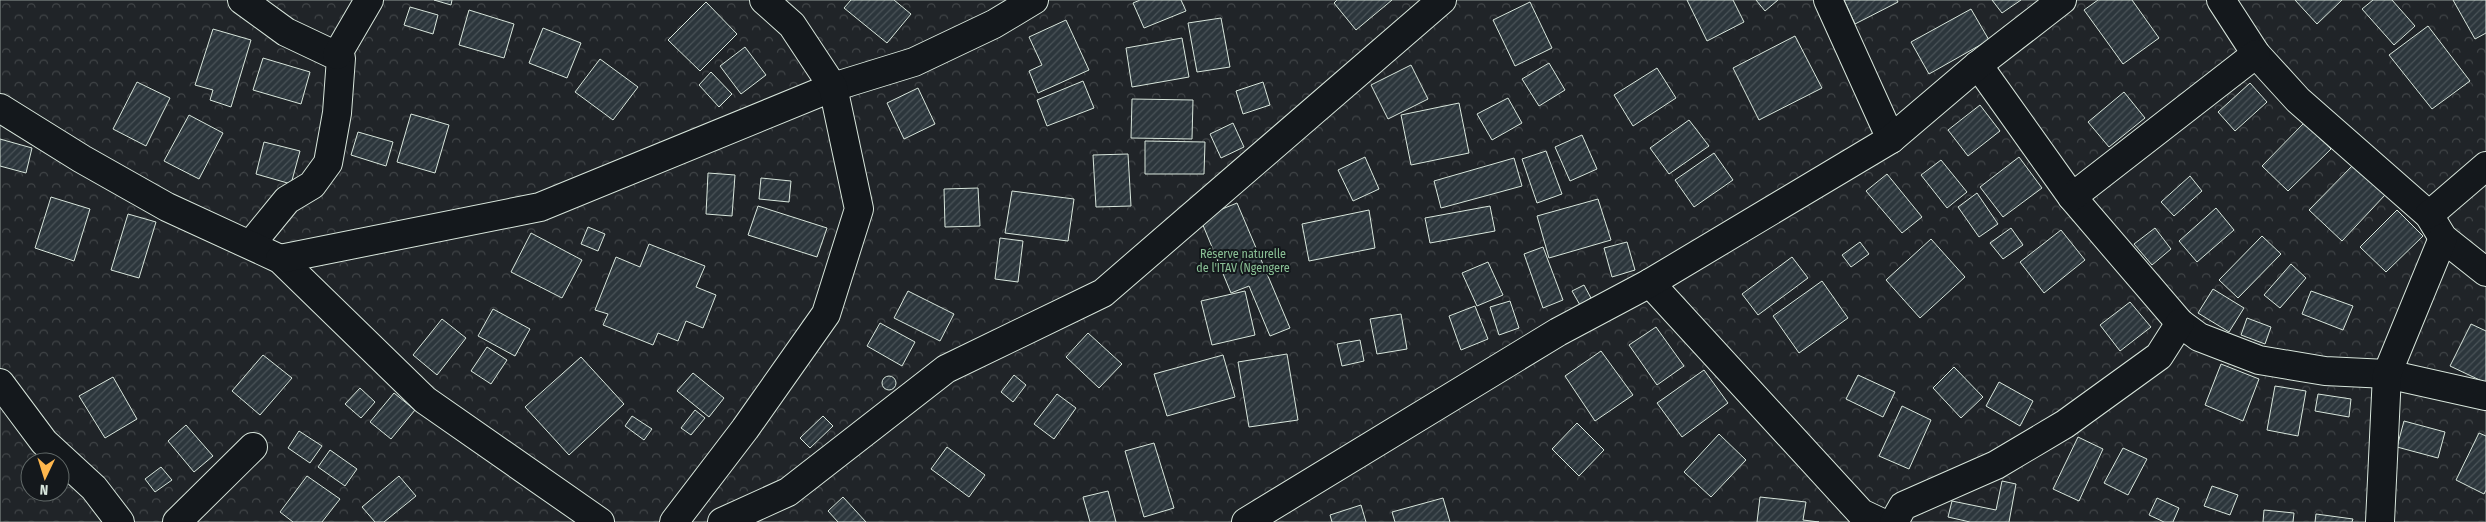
<svg xmlns="http://www.w3.org/2000/svg" width="2486" height="522" font-family="'Fira Sans Condensed',sans-serif">
	<style>
		.park { fill: url(#park-crowns); stroke: #939e99; fill-rule: evenodd }
		.building { fill: url(#building-hatch); stroke: #d8e6dc }
		.lines { fill: none; stroke-linecap: round; stroke-linejoin: round }
		.street-casing { stroke: #d8e6dc; stroke-width: 30 }
		.street { stroke: #14181c; stroke-width: 28 }
		.labels { text-anchor: middle; dominant-baseline: central; stroke-width: 4; stroke-linejoin: round; paint-order: stroke }
		.park-label { font-size: 12px; fill: #8ac095; stroke: #14181c }
	</style>
	<defs>
		<pattern id="park-crowns" width="20" height="18" patternUnits="userSpaceOnUse" patternTransform="scale(1.25)"><rect width="20" height="18" fill="#202428"/><path d="M2 6a3 3 0 1 1 6 0M12 15a3 3 0 1 1 6 0" fill="none" stroke="#404447"/></pattern>
		<pattern id="building-hatch" width="6" height="6" patternUnits="userSpaceOnUse" patternTransform="scale(1.25)"><rect width="6" height="6" fill="#2c363c"/><path d="M-1 1l2-2M0 6l6-6M5 7l2-2" fill="none" stroke="#4a5358"/></pattern>
	</defs>
	<rect width="100%" height="100%" fill="#14181c"/>
	<!-- park -->
	<path class="park" d="M0 0H2486V522H0ZM30 462H60V492H30Z"/>
	<!-- building -->
	<g class="building">
		<path d="M434 0H452L451 5Z"/>
		<path d="M851 0H894L911 14 887 43 844 8Z"/>
		<path d="M1140 0H1181L1186 11 1144 28 1133 3Z"/>
		<path d="M1337 0H1392L1356 30 1334 3Z"/>
		<path d="M1687 0H1733L1744 22 1707 41Z"/>
		<path d="M1756 0H1778L1765 11Z"/>
		<path d="M1844 0H1897L1898 2 1855 24Z"/>
		<path d="M1992 0H2021L2002 13Z"/>
		<path d="M2098 0H2132L2159 38 2123 64 2084 10Z"/>
		<path d="M2295 0H2342L2317 24Z"/>
		<path d="M2373 0H2392L2415 26 2394 45 2362 9Z"/>
		<path d="M2453 0H2486V33L2475 39Z"/>
		<path d="M706 2 737 34 700 71 668 40Z"/>
		<path d="M1530 2 1552 48 1515 66 1493 20Z"/>
		<path d="M410 7 438 15 433 34 404 25Z"/>
		<path d="M1971 9 1989 40 1929 74 1911 42Z"/>
		<path d="M469 10 514 24 504 58 459 45Z"/>
		<path d="M1221 18 1230 67 1197 72 1188 23Z"/>
		<path d="M1066 20 1089 70 1038 93 1029 71 1042 65 1029 37Z"/>
		<path d="M2428 26 2470 81 2432 109 2389 55Z"/>
		<path d="M543 28 581 43 567 78 529 63Z"/>
		<path d="M213 29 251 40 231 107 210 100 213 90 195 85Z"/>
		<path d="M1795 36 1822 88 1759 120 1733 68Z"/>
		<path d="M1182 38 1189 77 1132 87 1126 48Z"/>
		<path d="M745 47 766 75 741 94 720 66Z"/>
		<path d="M263 58 310 72 301 104 253 90Z"/>
		<path d="M600 59 638 87 613 120 575 92Z"/>
		<path d="M1549 63 1565 90 1539 106 1522 79Z"/>
		<path d="M1411 65 1428 99 1388 119 1371 85Z"/>
		<path d="M1657 68 1676 98 1633 126 1614 95Z"/>
		<path d="M711 72 732 94 719 107 699 85Z"/>
		<path d="M1083 81 1094 108 1047 126 1037 100Z"/>
		<path d="M137 82 170 98 146 146 113 129Z"/>
		<path d="M1263 82 1270 105 1243 114 1236 91Z"/>
		<path d="M2250 83 2267 102 2235 131 2218 112Z"/>
		<path d="M918 88 935 124 904 139 887 103Z"/>
		<path d="M2124 92 2145 118 2109 147 2088 122Z"/>
		<path d="M1508 98 1522 123 1492 140 1477 114Z"/>
		<path d="M1132 99 1193 100 1192 139 1131 138Z"/>
		<path d="M1459 103 1469 153 1411 165 1401 115Z"/>
		<path d="M1980 105 2000 131 1968 156 1948 130Z"/>
		<path d="M411 114 449 125 435 173 397 162Z"/>
		<path d="M189 115 223 133 199 179 164 161Z"/>
		<path d="M1689 120 1709 146 1669 174 1650 148Z"/>
		<path d="M1233 123 1244 147 1221 158 1210 134Z"/>
		<path d="M2304 123 2331 149 2288 191 2262 166Z"/>
		<path d="M358 132 393 142 386 166 351 155Z"/>
		<path d="M1582 135 1597 169 1570 181 1555 147Z"/>
		<path d="M0 139 32 148 26 173 0 166Z"/>
		<path d="M1145 141 1205 142 1204 174H1145Z"/>
		<path d="M264 142 300 151 291 184 256 174Z"/>
		<path d="M1546 151 1562 194 1537 203 1522 159Z"/>
		<path d="M1714 153 1733 180 1694 207 1675 180Z"/>
		<path d="M1128 154 1131 206 1096 207 1093 155Z"/>
		<path d="M1365 157 1379 189 1353 201 1338 170Z"/>
		<path d="M2019 157 2042 188 2003 217 1980 187Z"/>
		<path d="M1514 158 1522 186 1441 208 1434 181Z"/>
		<path d="M1941 160 1967 192 1947 208 1921 175Z"/>
		<path d="M2353 165 2385 195 2342 241 2309 210Z"/>
		<path d="M708 173 735 175 732 216 706 214Z"/>
		<path d="M1887 174 1922 217 1902 233 1866 191Z"/>
		<path d="M2190 176 2202 191 2174 216 2161 202Z"/>
		<path d="M761 178 791 181 789 202 759 199Z"/>
		<path d="M978 188 980 226 945 227 944 189Z"/>
		<path d="M1012 191 1074 199 1068 241 1005 233Z"/>
		<path d="M1977 193 1998 224 1979 237 1958 207Z"/>
		<path d="M51 197 90 209 74 261 35 248Z"/>
		<path d="M1598 199 1611 240 1549 258 1537 216Z"/>
		<path d="M1237 203 1290 328 1270 336 1249 286 1231 293 1200 218Z"/>
		<path d="M758 206 827 228 817 257 748 235Z"/>
		<path d="M1490 206 1495 231 1430 243 1425 218Z"/>
		<path d="M2216 208 2234 230 2197 262 2179 241Z"/>
		<path d="M1369 210 1375 248 1309 261 1302 224Z"/>
		<path d="M2397 210 2423 236 2386 272 2360 247Z"/>
		<path d="M128 214 156 222 139 278 111 270Z"/>
		<path d="M588 227 605 234 598 251 581 244Z"/>
		<path d="M2011 228 2023 245 2003 259 1990 243Z"/>
		<path d="M2155 228 2171 249 2152 265 2134 244Z"/>
		<path d="M2061 230 2085 260 2044 293 2020 262Z"/>
		<path d="M531 233 582 260 562 298 511 272Z"/>
		<path d="M2262 236 2281 254 2238 298 2219 280Z"/>
		<path d="M1000 238 1023 241 1018 282 995 279Z"/>
		<path d="M1931 239 1965 277 1920 318 1886 280Z"/>
		<path d="M1627 242 1635 270 1612 277 1604 248Z"/>
		<path d="M1860 242 1869 254 1851 267 1842 255Z"/>
		<path d="M649 244 705 266 696 287 716 295 703 328 686 321 678 341 658 333 653 345 603 325 608 314 595 310 616 257 640 267Z"/>
		<path d="M1543 247 1563 300 1543 308 1524 254Z"/>
		<path d="M1792 257 1808 278 1758 315 1742 294Z"/>
		<path d="M1488 262 1503 295 1477 306 1462 273Z"/>
		<path d="M2291 264 2306 278 2280 308 2264 295Z"/>
		<path d="M1822 281 1848 318 1799 353 1773 316Z"/>
		<path d="M1584 285 1591 298 1580 305 1572 291Z"/>
		<path d="M2213 289 2244 308 2229 332 2198 313Z"/>
		<path d="M908 291 954 314 940 341 894 318Z"/>
		<path d="M1245 291 1255 335 1212 345 1201 301Z"/>
		<path d="M2311 291 2353 306 2343 330 2302 314Z"/>
		<path d="M1510 301 1519 328 1499 335 1490 307Z"/>
		<path d="M2130 302 2151 327 2120 351 2100 325Z"/>
		<path d="M1475 306 1488 339 1461 350 1449 316Z"/>
		<path d="M493 309 530 329 515 356 478 336Z"/>
		<path d="M1401 314 1407 349 1377 354 1370 319Z"/>
		<path d="M2247 318 2271 327 2265 344 2241 335Z"/>
		<path d="M442 319 466 338 437 375 413 355Z"/>
		<path d="M880 323 915 342 902 366 867 346Z"/>
		<path d="M2471 324 2486 331V383L2450 366Z"/>
		<path d="M1656 327 1684 366 1657 385 1629 345Z"/>
		<path d="M1088 333 1122 364 1099 388 1066 357Z"/>
		<path d="M1360 340 1364 361 1342 366 1337 344Z"/>
		<path d="M487 347 507 360 491 384 471 371Z"/>
		<path d="M1601 351 1633 395 1595 421 1565 376Z"/>
		<path d="M1287 354 1298 420 1249 427 1238 362Z"/>
		<path d="M263 355 292 378 260 415 232 391Z"/>
		<path d="M1223 355 1235 397 1167 416 1154 374Z"/>
		<path d="M581 357 624 404 569 455 525 407Z"/>
		<path d="M2221 364 2259 379 2243 421 2205 405Z"/>
		<path d="M1954 367 1983 397 1961 418 1933 388Z"/>
		<path d="M1704 370 1728 403 1682 437 1657 403Z"/>
		<path d="M693 373 724 398 709 417 677 391Z"/>
		<path d="M1014 375 1026 385 1013 402 1001 392Z"/>
		<path d="M1858 375 1895 392 1883 417 1846 399Z"/>
		<circle cx="889" cy="383" r="7"/>
		<path d="M113 377 137 419 105 438 79 396Z"/>
		<path d="M1999 382 2033 401 2020 426 1986 406Z"/>
		<path d="M2275 386 2306 391 2298 436 2267 430Z"/>
		<path d="M360 388 375 402 361 418 345 404Z"/>
		<path d="M394 393 415 410 391 439 370 422Z"/>
		<path d="M1057 394 1076 408 1054 439 1034 424Z"/>
		<path d="M2318 394 2351 399 2349 417 2315 411Z"/>
		<path d="M1902 406 1931 420 1909 469 1879 456Z"/>
		<path d="M695 410 705 418 691 435 681 428Z"/>
		<path d="M632 416 652 429 644 440 625 426Z"/>
		<path d="M823 416 833 426 810 448 800 438Z"/>
		<path d="M2404 421 2445 432 2438 458 2397 447Z"/>
		<path d="M1577 423 1604 450 1579 476 1552 449Z"/>
		<path d="M186 425 213 456 194 472 168 441Z"/>
		<path d="M299 431 322 446 310 463 288 448Z"/>
		<path d="M2479 433 2486 436V490L2484 494 2456 480Z"/>
		<path d="M1719 434 1746 460 1711 497 1684 472Z"/>
		<path d="M2078 437 2103 449 2079 501 2053 489Z"/>
		<path d="M1154 443 1174 508 1144 517 1125 451Z"/>
		<path d="M947 447 985 475 969 497 931 469Z"/>
		<path d="M2123 448 2147 459 2128 495 2104 483Z"/>
		<path d="M330 450 357 469 345 486 318 467Z"/>
		<path d="M161 467 172 480 155 492 145 479Z"/>
		<path d="M307 476 340 499 322 522H293L280 512Z"/>
		<path d="M399 476 416 496 384 522H375L362 507Z"/>
		<path d="M2002 481 2016 484 2009 522H1970L1948 517 1952 501 1996 510Z"/>
		<path d="M2212 486 2238 495 2230 515 2204 506Z"/>
		<path d="M1108 491 1116 522H1090L1083 497Z"/>
		<path d="M843 497 866 522H838L828 511Z"/>
		<path d="M1760 497 1806 502 1803 520 1819 522H1757Z"/>
		<path d="M1443 498 1450 522H1395L1392 512Z"/>
		<path d="M2157 498 2179 508 2173 522H2164L2149 515Z"/>
		<path d="M1361 505 1366 522H1332L1330 515Z"/>
		<path d="M2264 510 2294 513 2293 522H2263Z"/>
		<path d="M2316 514 2353 519 2352 522H2315Z"/>
	</g>
	<g class="lines">
		<!-- street casing -->
		<g class="street-casing">
			<g id="street">
				<path d="M242 0 286 32 341 58 337 113 328 163 312 185 287 200 251 244"/>
				<path d="M1828 0 1891 139"/>
				<path d="M2221 0 2256 54 2298 100 2429 215 2443 238 2486 272"/>
				<path d="M337 55 369 0"/>
				<path d="M1978 65 2072 197 2180 323 2199 337 2259 360 2325 371 2387 374 2486 396"/>
				<path d="M0 108 82 159 167 207 280 259 425 400 600 522"/>
				<path d="M2072 197 2256 54"/>
				<path d="M2429 215 2486 166"/>
				<path d="M280 259 540 207 833 87 914 62 994 24 1034 0"/>
				<path d="M1650 283 1861 513 1880 522"/>
				<path d="M0 383 44 442 94 488 120 522"/>
				<path d="M177 522 253 447"/>
				<path d="M674 522 745 429 826 314 859 209 833 87 792 25 764 0"/>
				<path d="M722 522 788 492 946 369 1103 293 1442 0"/>
				<path d="M1246 522 1558 332 1650 283 1891 139 1978 65 2062 0"/>
				<path d="M1894 522 1903 506 1996 465 2065 424 2159 356 2180 323"/>
				<path d="M2380 522 2387 374 2443 238"/>
			</g>
		</g>
		<!-- street -->
		<use href="#street" class="street"/>
	</g>
	<g class="labels">
		<!-- park labels -->
		<g class="park-label">
			<text x="1243" y="254">Réserve naturelle<tspan x="1243" dy="14">de l'ITAV (Ngengere</tspan></text>
		</g>
	</g>
	<!-- north arrow -->
	<g transform="translate(45 477) rotate(184)"><circle r="24" fill="#14181c" stroke="#626a69"/>
	<path d="M0-4L9 19L0 12L-9 19Z" fill="#ffb74d"/>
	<text y="-8" font-size="14" font-weight="bold" text-anchor="middle" fill="#d8e6dc">N</text>
	</g>
</svg>
